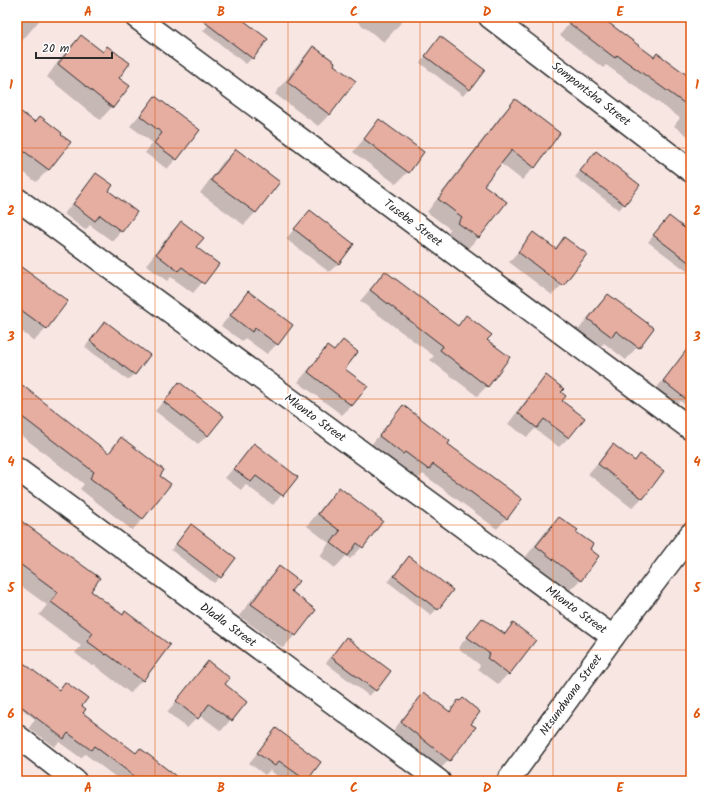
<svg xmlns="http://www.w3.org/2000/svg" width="708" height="798" font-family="Kalam,sans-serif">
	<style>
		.shadow { fill: #0003 }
		.building { fill: #e6ada1; stroke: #2b2b2b }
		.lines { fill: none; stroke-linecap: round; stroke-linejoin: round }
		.minor-casing { stroke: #2b2b2b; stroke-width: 25 }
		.minor { stroke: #fff; stroke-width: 22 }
		.grid { fill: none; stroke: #df570e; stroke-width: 1; stroke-opacity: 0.55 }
		.labels { text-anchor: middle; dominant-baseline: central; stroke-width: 3.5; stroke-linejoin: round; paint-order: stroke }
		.street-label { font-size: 12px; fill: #2b2b2b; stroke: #fff }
		.neatline { fill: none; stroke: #df570e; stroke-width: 1.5 }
		.grid-label { font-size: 13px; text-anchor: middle; font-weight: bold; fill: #df570e }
	</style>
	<rect width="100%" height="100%" fill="#f8e6e3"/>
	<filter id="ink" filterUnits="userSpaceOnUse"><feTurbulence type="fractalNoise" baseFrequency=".025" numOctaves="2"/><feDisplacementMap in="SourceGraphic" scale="8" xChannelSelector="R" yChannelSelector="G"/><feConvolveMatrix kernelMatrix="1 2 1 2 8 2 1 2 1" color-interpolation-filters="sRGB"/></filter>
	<g filter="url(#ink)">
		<!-- shadow -->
		<g class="shadow">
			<path d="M17 17H42L17 47Z"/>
			<path d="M215 17H238L252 58 246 64 203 31Z"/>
			<path d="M351 17H406L384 42Z"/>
			<path d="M574 17H610L606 22 653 58 691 80V138L674 126 680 118 606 65 603 68 560 35Z"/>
			<path d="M81 36 102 52 107 47 117 78 112 107 100 120 47 77 68 48Z"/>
			<path d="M434 44 484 71 463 96 420 63Z"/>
			<path d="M313 47 332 65 330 114 318 126 275 94 301 60Z"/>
			<path d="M155 97 176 159 167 169 145 153 153 143 130 126Z"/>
			<path d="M516 100 534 167 522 180 500 163 483 185 505 202 478 238 466 250 446 235 450 229 427 212 503 113Z"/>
			<path d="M17 120 34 123 59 135 69 142 48 170 36 182 17 167Z"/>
			<path d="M379 121 408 172 396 184 353 152Z"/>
			<path d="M236 150 256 212 244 225 200 193 223 162Z"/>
			<path d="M596 152 624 204 619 210 575 177Z"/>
			<path d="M96 174 107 191 121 231 112 241 90 225 85 230 64 214Z"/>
			<path d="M669 217 691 234V274L648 242Z"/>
			<path d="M301 221 339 263 329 272 286 239Z"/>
			<path d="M181 222 195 247 218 264 193 293 171 277 167 281 146 265 171 232Z"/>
			<path d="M534 233 554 249 565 238 562 285 552 295 509 262Z"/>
			<path d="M385 272 457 326 466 317 486 341 487 386 477 396 430 360 434 356 360 301Z"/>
			<path d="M17 276 66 302 46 329 34 341 17 328Z"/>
			<path d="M248 293 277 344 267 354 245 338 242 341 221 326Z"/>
			<path d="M608 295 652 329 626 360 604 343 599 348 577 332 596 307Z"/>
			<path d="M105 322 134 374 128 380 85 347Z"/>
			<path d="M343 341 344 369 352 405 342 415 298 382 327 347 333 352Z"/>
			<path d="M685 354 691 358V409L680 401 674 407 654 391Z"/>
			<path d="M546 377 560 393 569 437 559 447 535 429 527 437 508 424 536 387Z"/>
			<path d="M17 383 108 453 121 439 159 476 143 519 132 530 80 489 84 484 18 433 22 428 17 424Z"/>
			<path d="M179 383 208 435 198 444 155 411Z"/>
			<path d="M403 406 447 444 521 500 497 529 423 474 418 479 394 461 392 463 370 446Z"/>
			<path d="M254 444 297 477 273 505 246 485 241 490 225 478Z"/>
			<path d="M613 445 634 462 640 455 642 498 632 508 588 474Z"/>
			<path d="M339 489 362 547 350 559 346 556 335 568 320 556 329 543 307 526 327 501Z"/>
			<path d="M559 518 575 532 589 549 580 580 568 592 524 559 547 530Z"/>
			<path d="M17 519 89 591 123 615 125 612 169 645 142 680 130 693 94 665 93 667 75 653 81 646 39 615 47 605 17 583Z"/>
			<path d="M191 525 220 577 214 583 171 550Z"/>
			<path d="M409 557 437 609 431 615 388 582Z"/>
			<path d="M279 568 290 591 315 610 295 635 283 648 239 616 267 580Z"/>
			<path d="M482 619 503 635 513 625 508 674 498 684 478 669 480 665 458 648Z"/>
			<path d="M346 638 375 690 369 696 326 663Z"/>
			<path d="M17 659 58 690 65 683 81 706 82 713 136 754 181 781H121L85 754 81 758 59 742 54 747 29 728 35 719 17 705Z"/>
			<path d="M208 663 224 685 246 702 221 731 200 715 187 728 167 712Z"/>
			<path d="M424 694 448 712 458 701 470 724 449 760 437 772 390 735 412 706Z"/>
			<path d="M277 729 320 762 306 781H283L270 770 265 775 249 763Z"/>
		</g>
		<!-- building -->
		<g class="building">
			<path d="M198 17H239L268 39 253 59Z"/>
			<path d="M561 17H601L654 57 657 53 691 78V108L617 55 615 58Z"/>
			<path d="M81 35 103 52 107 46 130 63 119 78 130 86 113 108 58 64Z"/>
			<path d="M440 36 485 70 470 90 425 56Z"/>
			<path d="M313 46 335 62 334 65 356 81 330 115 287 82Z"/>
			<path d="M155 96 200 130 177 160 154 143 162 133 140 116Z"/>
			<path d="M515 99 560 133 535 168 512 150 484 185 507 202 479 238 458 223 462 217 438 199Z"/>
			<path d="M17 109 35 122 40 116 62 133 61 135 71 142 49 170 17 146Z"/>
			<path d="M379 119 424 152 409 173 364 139Z"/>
			<path d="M236 149 280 182 256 213 211 180Z"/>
			<path d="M596 151 640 185 625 205 580 171Z"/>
			<path d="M96 173 113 185 109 191 137 212 122 232 100 215 95 221 73 204Z"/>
			<path d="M310 210 354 244 339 264 294 229Z"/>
			<path d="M669 216 691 233V264L653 235Z"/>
			<path d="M181 221 204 238 196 247 219 264 204 284 182 267 178 271 156 254Z"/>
			<path d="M533 232 556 249 564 237 587 254 563 286 518 252Z"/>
			<path d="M17 264 68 301 47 329 17 307Z"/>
			<path d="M385 271 458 326 466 315 492 335 487 340 510 357 488 387 440 350 443 346 370 290Z"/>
			<path d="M248 291 293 325 278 345 255 328 252 332 230 315Z"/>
			<path d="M608 294 654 328 639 348 616 331 612 337 588 319Z"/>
			<path d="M105 321 150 355 135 375 90 341Z"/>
			<path d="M343 340 358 352 345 369 368 386 352 406 308 372 327 346 334 351Z"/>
			<path d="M691 344V403L663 381Z"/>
			<path d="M546 375 564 389 561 392 566 396 562 401 585 418 569 438 544 419 537 428 518 413Z"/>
			<path d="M17 381 109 453 121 437 164 470 160 476 171 484 143 519 90 478 94 472 17 413Z"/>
			<path d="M179 382 224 416 208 436 164 402Z"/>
			<path d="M403 405 450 441 448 444 522 499 507 519 433 464 429 470 405 452 403 454 379 436Z"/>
			<path d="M254 443 298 477 283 496 256 476 251 482 234 469Z"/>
			<path d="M613 444 635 461 640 454 664 471 643 499 598 464Z"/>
			<path d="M339 487 383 521 363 548 357 543 348 556 331 543 340 531 318 514Z"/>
			<path d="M559 517 578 530 576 532 593 544 590 549 599 556 581 581 536 546Z"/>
			<path d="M17 518 100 578 91 591 123 615 125 611 170 645 143 681 107 654 106 655 87 641 93 633 51 602 58 592 17 562Z"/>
			<path d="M191 524 236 558 221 578 176 544Z"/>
			<path d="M409 556 453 590 438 610 394 576Z"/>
			<path d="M279 566 299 581 291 591 316 610 296 636 251 604Z"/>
			<path d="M482 618 505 634 513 623 536 640 509 675 487 658 490 654 467 637Z"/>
			<path d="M346 637 391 671 376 691 331 657Z"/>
			<path d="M17 658 59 690 65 682 88 698 82 706 86 709 83 713 136 753 140 748 182 781H141L94 746 91 750 68 733 64 739 17 703Z"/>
			<path d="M208 661 230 678 225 684 247 702 232 721 209 704 198 719 176 701Z"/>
			<path d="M424 692 450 712 458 700 460 701 463 698 480 712 471 724 476 727 450 761 401 722Z"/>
			<path d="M276 728 321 762 307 781 279 761 275 766 257 753Z"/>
		</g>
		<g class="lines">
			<!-- minor casing -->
			<g class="minor-casing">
				<g id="minor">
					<path d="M136 17 691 429"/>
					<path d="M490 17 691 171"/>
					<path d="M17 199 613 637"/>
					<path d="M17 469 439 781"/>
					<path d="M17 736 75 781"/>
					<path d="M508 781 613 637 691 534"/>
				</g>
			</g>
			<!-- minor -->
			<use href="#minor" class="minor"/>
		</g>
	</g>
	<!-- grid -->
	<path class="grid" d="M155 17V781M288 17V781M420 17V781M553 17V781M17 148H691M17 273H691M17 399H691M17 525H691M17 650H691"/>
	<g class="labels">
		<!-- street labels -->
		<g class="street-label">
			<text transform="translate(591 94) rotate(38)">Sompontsha Street</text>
			<text transform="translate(413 223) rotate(37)">Tusebe Street</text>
			<text transform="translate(315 418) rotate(36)">Mkonto Street</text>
			<text transform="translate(576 610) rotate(36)">Mkonto Street</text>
			<text transform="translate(228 625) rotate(36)">Dladla Street</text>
			<text transform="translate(571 695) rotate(-54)">Ntsundwana Street</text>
		</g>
	</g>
	<!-- margin -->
	<rect width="708" height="798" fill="none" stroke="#fff" stroke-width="44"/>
	<!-- scale -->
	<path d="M36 52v6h76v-6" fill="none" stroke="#2b2b2b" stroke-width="2"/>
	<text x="42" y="52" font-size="12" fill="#2b2b2b" stroke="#ffffff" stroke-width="3" paint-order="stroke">20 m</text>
	<rect x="22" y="22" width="664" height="754" class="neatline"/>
	<g class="grid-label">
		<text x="88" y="16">A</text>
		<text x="221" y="16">B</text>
		<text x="354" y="16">C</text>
		<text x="487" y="16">D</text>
		<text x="620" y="16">E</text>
		<text x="11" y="89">1</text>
		<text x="697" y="89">1</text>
		<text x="11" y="215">2</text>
		<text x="697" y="215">2</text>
		<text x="11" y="341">3</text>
		<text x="697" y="341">3</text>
		<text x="11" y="466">4</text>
		<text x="697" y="466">4</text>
		<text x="11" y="592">5</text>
		<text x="697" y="592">5</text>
		<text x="11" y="718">6</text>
		<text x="697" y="718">6</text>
		<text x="88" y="792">A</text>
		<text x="221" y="792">B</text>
		<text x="354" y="792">C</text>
		<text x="487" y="792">D</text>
		<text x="620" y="792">E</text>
	</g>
</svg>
